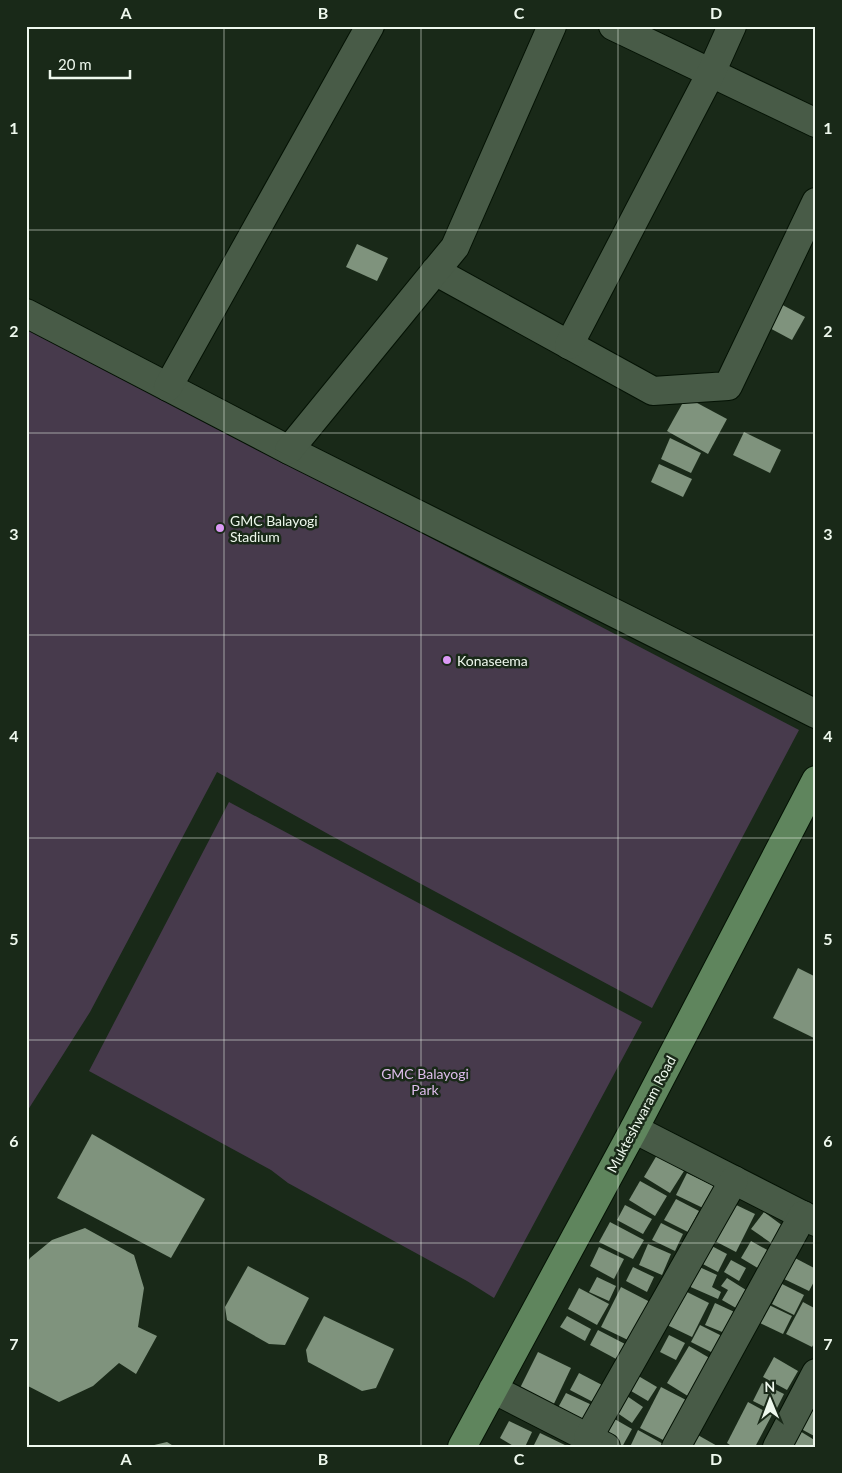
<svg xmlns="http://www.w3.org/2000/svg" width="842" height="1473" font-family="Lato,sans-serif">
	<style>
		.green { fill: #473a4c }
		.building { fill: #7f937d }
		.lines { fill: none; stroke-linecap: round; stroke-linejoin: round }
		.street-casing { stroke: #041204; stroke-width: 30 }
		.primary-casing { stroke: #041204; stroke-width: 30 }
		.street { stroke: #485b47; stroke-width: 28 }
		.primary { stroke: #5f855d; stroke-width: 28 }
		.grid { fill: none; stroke: #eef8ed; stroke-width: 1; stroke-opacity: 0.55 }
		.poi-dot { fill: #db99f5; stroke: #192918; stroke-width: 2 }
		.labels { text-anchor: middle; dominant-baseline: central; stroke-width: 5; stroke-linejoin: round; paint-order: stroke }
		.poi-label { font-size: 14px; fill: #eef8ed; stroke: #192918; text-anchor: start }
		.park-label { font-size: 14px; fill: #ddbceb; stroke: #192918 }
		.street-label { font-size: 14px; fill: #eef8ed; stroke: #192918 }
		.neatline { fill: none; stroke: #eef8ed; stroke-width: 2 }
		.grid-label { font-size: 16px; text-anchor: middle; font-weight: bold; fill: #eef8ed }
	</style>
	<rect width="100%" height="100%" fill="#192918"/>
	<!-- green -->
	<g class="green">
		<path d="M26 327 799 730 652 1008 330 835 217 772 90 1012 26 1113Z"/>
		<path d="M229 802 642 1022 494 1298 467 1281 288 1183 271 1170 89 1071Z"/>
	</g>
	<!-- building -->
	<g class="building">
		<path d="M357 244 388 258 377 281 346 267Z"/>
		<path d="M777 302 805 317 792 340 764 325Z"/>
		<path d="M686 397 727 419 708 454 667 431Z"/>
		<path d="M744 432 781 450 770 473 733 455Z"/>
		<path d="M670 438 701 453 691 473 661 459Z"/>
		<path d="M659 464 692 479 683 497 651 482Z"/>
		<path d="M798 968 816 977V1039L773 1018Z"/>
		<path d="M92 1134 205 1199 171 1258 57 1198Z"/>
		<path d="M657 1155 684 1171 670 1193 644 1177Z"/>
		<path d="M687 1173 714 1186 703 1208 676 1195Z"/>
		<path d="M640 1181 667 1196 655 1216 629 1200Z"/>
		<path d="M676 1199 699 1211 688 1232 664 1220Z"/>
		<path d="M730 1202 755 1214 736 1252 711 1239Z"/>
		<path d="M625 1205 652 1219 643 1234 617 1220Z"/>
		<path d="M764 1212 783 1226 771 1243 751 1229Z"/>
		<path d="M610 1222 644 1240 633 1259 599 1242Z"/>
		<path d="M661 1223 683 1234 675 1251 652 1240Z"/>
		<path d="M85 1228 134 1255 144 1288 138 1327 157 1336 136 1374 119 1363 93 1386 59 1402 26 1385V1266L30 1258 52 1240Z"/>
		<path d="M751 1241 778 1256 768 1274 741 1258Z"/>
		<path d="M706 1243 727 1254 718 1272 697 1261Z"/>
		<path d="M648 1244 671 1254 662 1275 639 1265Z"/>
		<path d="M599 1247 624 1259 614 1279 590 1266Z"/>
		<path d="M795 1258 816 1269V1278L809 1291 784 1279Z"/>
		<path d="M731 1260 746 1268 739 1281 724 1272Z"/>
		<path d="M695 1265 717 1275 712 1287 721 1292 718 1299 686 1285Z"/>
		<path d="M248 1266 309 1298 285 1345 269 1344 227 1320 225 1307Z"/>
		<path d="M633 1267 654 1277 647 1292 626 1281Z"/>
		<path d="M597 1277 616 1286 609 1301 589 1292Z"/>
		<path d="M727 1278 754 1295 743 1312 722 1300 728 1290 721 1286Z"/>
		<path d="M782 1284 804 1295 794 1315 772 1304Z"/>
		<path d="M621 1287 652 1303 632 1342 601 1327Z"/>
		<path d="M579 1288 609 1304 597 1325 568 1309Z"/>
		<path d="M683 1290 709 1303 692 1337 665 1324Z"/>
		<path d="M803 1302 816 1309V1340L812 1347 786 1334Z"/>
		<path d="M715 1303 741 1315 732 1336 705 1325Z"/>
		<path d="M769 1305 792 1316 783 1334 760 1323Z"/>
		<path d="M324 1316 394 1349 376 1388 362 1391 308 1362 306 1350Z"/>
		<path d="M567 1316 591 1329 585 1341 560 1327Z"/>
		<path d="M700 1325 730 1340 721 1357 691 1342Z"/>
		<path d="M598 1330 627 1345 618 1360 590 1345Z"/>
		<path d="M669 1335 685 1343 676 1360 660 1352Z"/>
		<path d="M689 1346 713 1360 691 1398 667 1383Z"/>
		<path d="M538 1352 571 1368 551 1410 517 1394Z"/>
		<path d="M774 1357 798 1371 787 1390 763 1377Z"/>
		<path d="M579 1373 602 1385 593 1402 570 1390Z"/>
		<path d="M635 1374 657 1387 648 1401 626 1388Z"/>
		<path d="M762 1383 784 1394 775 1412 753 1401Z"/>
		<path d="M661 1387 688 1401 667 1442 640 1428Z"/>
		<path d="M566 1393 592 1405 581 1428 554 1415Z"/>
		<path d="M624 1394 643 1407 632 1423 613 1410Z"/>
		<path d="M816 1394V1437L792 1424Z"/>
		<path d="M748 1402 772 1415 755 1447H733L727 1443Z"/>
		<path d="M611 1417 632 1429 622 1447 600 1435Z"/>
		<path d="M509 1421 532 1432 525 1447H515L500 1438Z"/>
		<path d="M795 1428 816 1441 814 1447H793Z"/>
		<path d="M638 1430 665 1445 664 1447H630Z"/>
		<path d="M540 1433 569 1447H533Z"/>
		<path d="M696 1434 719 1447H689Z"/>
		<path d="M167 1442 175 1447H150V1446Z"/>
	</g>
	<g class="lines">
		<!-- street casing -->
		<g class="street-casing">
			<g id="street">
				<path d="M613 26 816 123"/>
				<path d="M435 271 653 391 728 386 816 202"/>
				<path d="M26 313 289 450 816 714"/>
				<path d="M569 345 711 73 732 26"/>
				<path d="M168 387 370 26"/>
				<path d="M289 450 455 247 552 26"/>
				<path d="M634 1129 816 1222"/>
				<path d="M493 1389 606 1447"/>
				<path d="M588 1438 734 1180"/>
				<path d="M676 1447 803 1215"/>
				<path d="M777 1447 816 1373"/>
			</g>
		</g>
		<!-- primary casing -->
		<g class="primary-casing">
			<path id="primary" d="M462 1447 634 1129 816 780"/>
		</g>
		<!-- street -->
		<use href="#street" class="street"/>
		<!-- primary -->
		<use href="#primary" class="primary"/>
	</g>
	<!-- grid -->
	<path class="grid" d="M224 26V1447M421 26V1447M618 26V1447M26 230H816M26 433H816M26 635H816M26 838H816M26 1040H816M26 1243H816"/>
	<!-- markers -->
	<g class="poi-dot">
		<circle cx="220" cy="528" r="5"/>
		<circle cx="447" cy="660" r="5"/>
	</g>
	<g class="labels">
		<!-- poi labels -->
		<g class="poi-label">
			<text x="230" y="520">GMC Balayogi<tspan x="230" dy="16">Stadium</tspan></text>
			<text x="457" y="660">Konaseema</text>
		</g>
		<!-- park labels -->
		<g class="park-label">
			<text x="425" y="1073">GMC Balayogi<tspan x="425" dy="16">Park</tspan></text>
		</g>
		<!-- street labels -->
		<g class="street-label">
			<text transform="translate(641 1114) rotate(-62)">Mukteshwaram Road</text>
		</g>
	</g>
	<!-- border -->
	<rect width="842" height="1473" fill="none" stroke="#192918" stroke-width="55"/>
	<!-- north arrow -->
	<g transform="translate(770 1400) rotate(359)" stroke="#192918" stroke-width="4" paint-order="stroke">
	<path d="M0-4L9 19L0 12L-9 19Z" fill="#eef8ed"/>
	<text y="-8" font-size="14" font-weight="bold" text-anchor="middle" fill="#eef8ed">N</text>
	</g>
	<!-- scale -->
	<path d="M50 70v8h80v-8" fill="none" stroke="#eef8ed" stroke-width="2.5"/>
	<text x="58" y="70" font-size="15" fill="#eef8ed" stroke="#192918" stroke-width="4" paint-order="stroke">20 m</text>
	<rect x="28" y="28" width="786" height="1418" class="neatline"/>
	<g class="grid-label">
		<text x="126" y="19">A</text>
		<text x="323" y="19">B</text>
		<text x="519" y="19">C</text>
		<text x="716" y="19">D</text>
		<text x="14" y="134">1</text>
		<text x="828" y="134">1</text>
		<text x="14" y="337">2</text>
		<text x="828" y="337">2</text>
		<text x="14" y="540">3</text>
		<text x="828" y="540">3</text>
		<text x="14" y="742">4</text>
		<text x="828" y="742">4</text>
		<text x="14" y="945">5</text>
		<text x="828" y="945">5</text>
		<text x="14" y="1147">6</text>
		<text x="828" y="1147">6</text>
		<text x="14" y="1350">7</text>
		<text x="828" y="1350">7</text>
		<text x="126" y="1465">A</text>
		<text x="323" y="1465">B</text>
		<text x="519" y="1465">C</text>
		<text x="716" y="1465">D</text>
	</g>
</svg>
